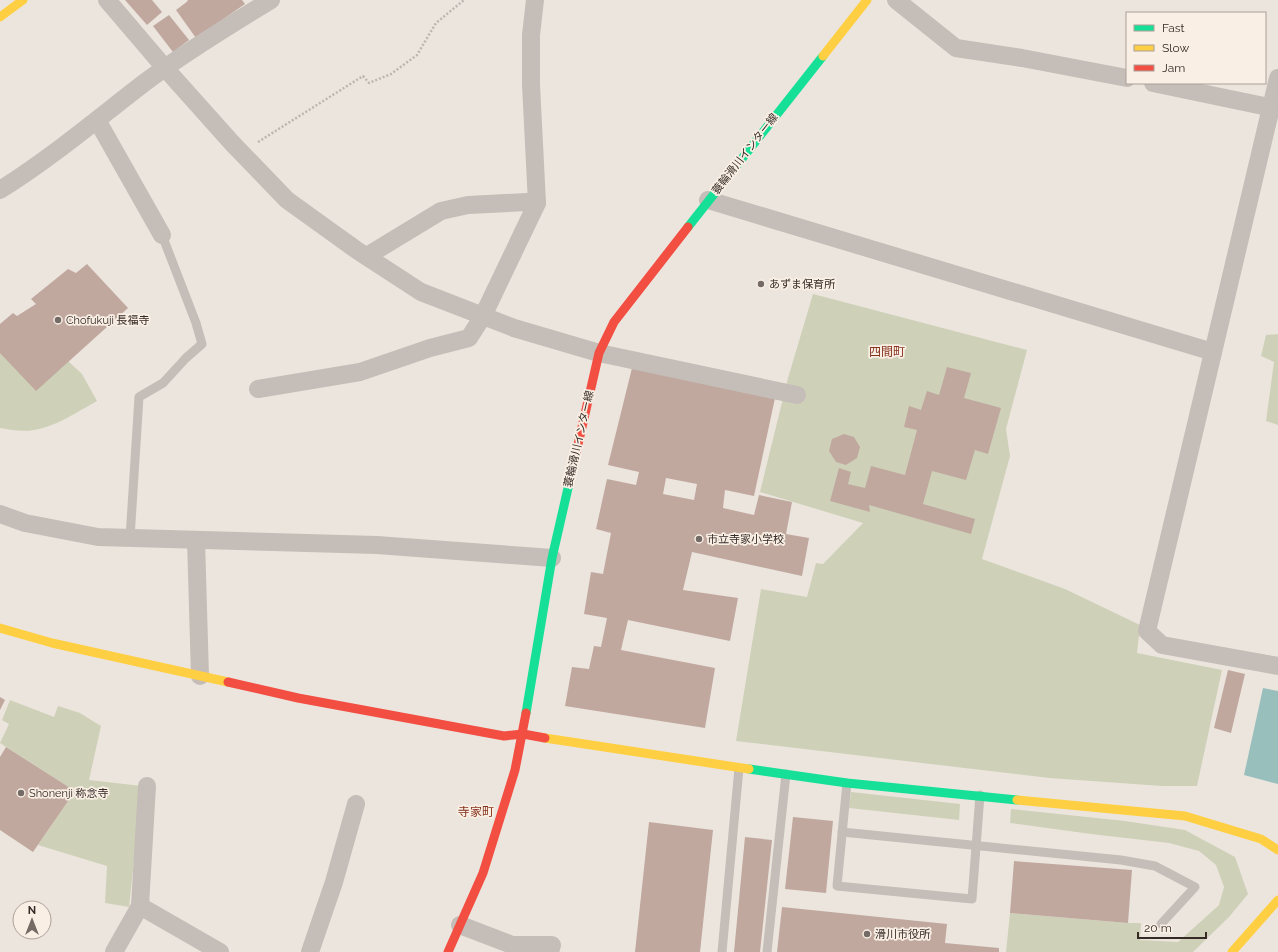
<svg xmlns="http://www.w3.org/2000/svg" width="1278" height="952" font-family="Raleway,'Noto Sans JP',sans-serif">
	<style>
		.green { fill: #ced1b8 }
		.water { fill: #99bfbd }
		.building { fill: #c0a89f; fill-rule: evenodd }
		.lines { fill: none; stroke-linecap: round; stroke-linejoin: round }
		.path { stroke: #bdb5b0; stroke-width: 2.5; stroke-dasharray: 2 2; stroke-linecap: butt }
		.lane { stroke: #c5bdb7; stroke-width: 9 }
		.street { stroke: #c5bdb7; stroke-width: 18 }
		.fast { stroke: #16e098; stroke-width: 9 }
		.slow { stroke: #ffcf43; stroke-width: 9 }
		.jam { stroke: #f24e42; stroke-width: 9 }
		.poi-dot { fill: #756b66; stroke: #f9efe4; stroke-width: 1.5 }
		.labels { text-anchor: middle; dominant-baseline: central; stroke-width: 3.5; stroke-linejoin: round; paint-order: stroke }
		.street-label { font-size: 11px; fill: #352a26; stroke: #f9efe4 }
		.poi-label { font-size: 11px; fill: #352a26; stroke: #f9efe4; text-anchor: start }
		.neighbourhood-label { font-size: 12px; fill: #86321d; stroke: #f9efe4 }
	</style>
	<rect width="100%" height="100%" fill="#ece5de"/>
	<!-- green -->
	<g class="green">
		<path d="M813 294 1027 350 1006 429 1010 456 982 559 1065 589 1140 625 1137 653 1222 670 1197 786H1162L1049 778 736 741 761 589 807 597 816 563 823 564 863 523 760 492 788 378Z"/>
		<path d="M1278 334V425L1266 421 1274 362 1261 356 1266 335Z"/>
		<path d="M0 353 68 361 82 374 97 401C79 411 55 427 34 430 23 432 11 430 0 428Z"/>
		<path d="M10 700 54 717 58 706 80 713 101 726 89 780 142 786 129 907 105 903 107 866 38 845 75 791 0 743 9 724 2 720Z"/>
		<path d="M851 792 960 804 959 820 849 808Z"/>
		<path d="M1011 809 1125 821 1185 830 1235 857 1248 894 1229 917 1193 952H1006L1010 913 1128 923H1141L1140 940 1178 942 1219 905 1224 887 1216 865 1199 851 1169 843 1091 834 1010 823Z"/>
	</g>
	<!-- water -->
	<path class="water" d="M1263 688 1278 691V784L1244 775Z"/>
	<!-- building -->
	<g class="building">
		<path d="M125 0H152L162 12 147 25Z"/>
		<path d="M187 0H242L245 4 196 38 176 10 188 1Z"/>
		<path d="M169 15 189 40 173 52 153 26Z"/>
		<path d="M87 264 128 308 36 391 0 353V324L13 313 17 316 36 304 31 299 68 269 76 273Z"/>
		<path d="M947 367 971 373 964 398 1001 408 988 454 975 450 966 480 932 471 923 504 975 519 971 534 869 505 870 512 830 501 839 468 851 472 848 484 865 488 871 466 905 475 917 430 904 427 909 406 921 410 927 391 939 395Z"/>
		<path d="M632 368 775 398 754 496 725 490 723 508 754 515 759 495 792 502 786 534 809 538 802 576 692 552 683 590 738 598 730 641 628 620 621 650 715 668 705 728 565 706 572 667 589 669 594 646 601 647 607 618 584 614 591 572 603 574 611 533 596 529 607 479 636 485 639 472 608 465ZM666 478 697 484 694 500 663 494Z"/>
		<path d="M844 434 854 437 860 447 857 458 846 465 836 462 829 451 832 439Z"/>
		<path d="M1228 670 1245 674 1231 733 1214 728Z"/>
		<path d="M0 697 5 700 0 710Z"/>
		<path d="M6 747 75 791 33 852 0 830V757Z"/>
		<path d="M793 817 833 821 826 893 785 889Z"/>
		<path d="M649 822 713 830 700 952H635Z"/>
		<path d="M745 837 772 840 760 952H734Z"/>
		<path d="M1014 861 1132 870 1128 923 1010 913Z"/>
		<path d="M782 907 947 924 945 943 999 948V952H777Z"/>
	</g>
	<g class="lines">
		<!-- path -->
		<path class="path" d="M258 142 363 76 369 83 391 74 417 55 436 23 464 0"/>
		<!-- lane -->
		<g class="lane">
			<path d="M130 538 139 397 163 383 186 358 202 344 196 323 162 235"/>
			<path d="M847 783 837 886 972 899 980 795"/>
			<path d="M842 832 1121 860 1155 866 1195 887 1161 924"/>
			<path d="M722 952 739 768"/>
			<path d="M767 952 786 774"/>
		</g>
		<!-- street -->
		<g class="street">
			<path d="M107 0 165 68 232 143 287 200 358 251 421 292 514 328 599 353 797 395"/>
			<path d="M896 0 956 48 1022 58 1127 78"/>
			<path d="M1278 78 1147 631 1162 645 1278 666"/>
			<path d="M1153 83 1278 109"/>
			<path d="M97 120 162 235"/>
			<path d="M0 190C51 158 96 120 144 83 184 53 228 26 271 0"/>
			<path d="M708 200 1213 352"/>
			<path d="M367 256 441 211 468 205 527 202 537 203 531 85V35L535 0"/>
			<path d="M258 389 360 372 430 348 469 338 483 316 537 203"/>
			<path d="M0 514 25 523 98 537 377 545 552 558"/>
			<path d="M196 540 200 676"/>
			<path d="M140 906 147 786"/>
			<path d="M460 925 512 945H552L550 952"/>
			<path d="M114 952 140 906 220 952"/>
			<path d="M310 952 334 882 356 804"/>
		</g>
		<!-- fast -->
		<g class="fast">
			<path d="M688 227 823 56"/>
			<path d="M526 713 552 558 571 475"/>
			<path d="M749 769 847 783 1017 800"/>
		</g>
		<!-- slow -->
		<g class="slow">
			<path d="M0 17 23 0"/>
			<path d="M823 56 867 0"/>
			<path d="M0 628 52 643 228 682"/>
			<path d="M545 738 749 769"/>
			<path d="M1017 800 1185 816 1261 839 1278 850"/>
			<path d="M1232 952 1278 900"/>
		</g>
		<!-- jam -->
		<g class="jam">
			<path d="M571 475 599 353 614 322 688 227"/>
			<path d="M228 682 298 698 504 736 523 734 545 738"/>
			<path d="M448 952 483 873 515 770 526 713"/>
		</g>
	</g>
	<!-- markers -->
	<g class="poi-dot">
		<circle cx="761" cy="284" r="4"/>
		<circle cx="58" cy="320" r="4"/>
		<circle cx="699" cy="539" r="4"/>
		<circle cx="21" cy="793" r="4"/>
		<circle cx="867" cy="934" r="4"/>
	</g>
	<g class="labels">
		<!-- street labels -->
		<g class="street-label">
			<text transform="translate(745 154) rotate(-52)">蓑輪滑川インター線</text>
			<text transform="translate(579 439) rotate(-77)">蓑輪滑川インター線</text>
		</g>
		<!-- poi labels -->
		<g class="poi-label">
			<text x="769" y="284">あずま保育所</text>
			<text x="66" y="320">Chofukuji 長福寺</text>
			<text x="707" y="539">市立寺家小学校</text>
			<text x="29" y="793">Shonenji 称念寺</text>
			<text x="875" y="934">滑川市役所</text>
		</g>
		<!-- neighbourhood labels -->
		<g class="neighbourhood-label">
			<text x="887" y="352">四間町</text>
			<text x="476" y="812">寺家町</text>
		</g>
	</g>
	<!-- legend -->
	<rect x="1126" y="12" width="140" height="72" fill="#f9efe4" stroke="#aba098"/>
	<rect x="1134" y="25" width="20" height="6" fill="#16e098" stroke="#aba098"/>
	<text x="1162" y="32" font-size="12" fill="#352a26">Fast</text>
	<rect x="1134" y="45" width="20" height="6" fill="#ffcf43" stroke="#aba098"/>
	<text x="1162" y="52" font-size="12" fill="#352a26">Slow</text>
	<rect x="1134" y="65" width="20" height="6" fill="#f24e42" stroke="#aba098"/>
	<text x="1162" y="72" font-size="12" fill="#352a26">Jam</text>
	<!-- north arrow -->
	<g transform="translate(32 920)"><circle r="19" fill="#f9efe4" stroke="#aba098"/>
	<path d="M0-3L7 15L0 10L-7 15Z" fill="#756b66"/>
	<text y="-6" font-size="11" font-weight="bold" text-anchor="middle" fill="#352a26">N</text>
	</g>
	<!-- scale -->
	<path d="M1138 932v6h68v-6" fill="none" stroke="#352a26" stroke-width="2"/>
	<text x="1144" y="932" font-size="12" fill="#352a26" stroke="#f9efe4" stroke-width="3" paint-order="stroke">20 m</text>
</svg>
